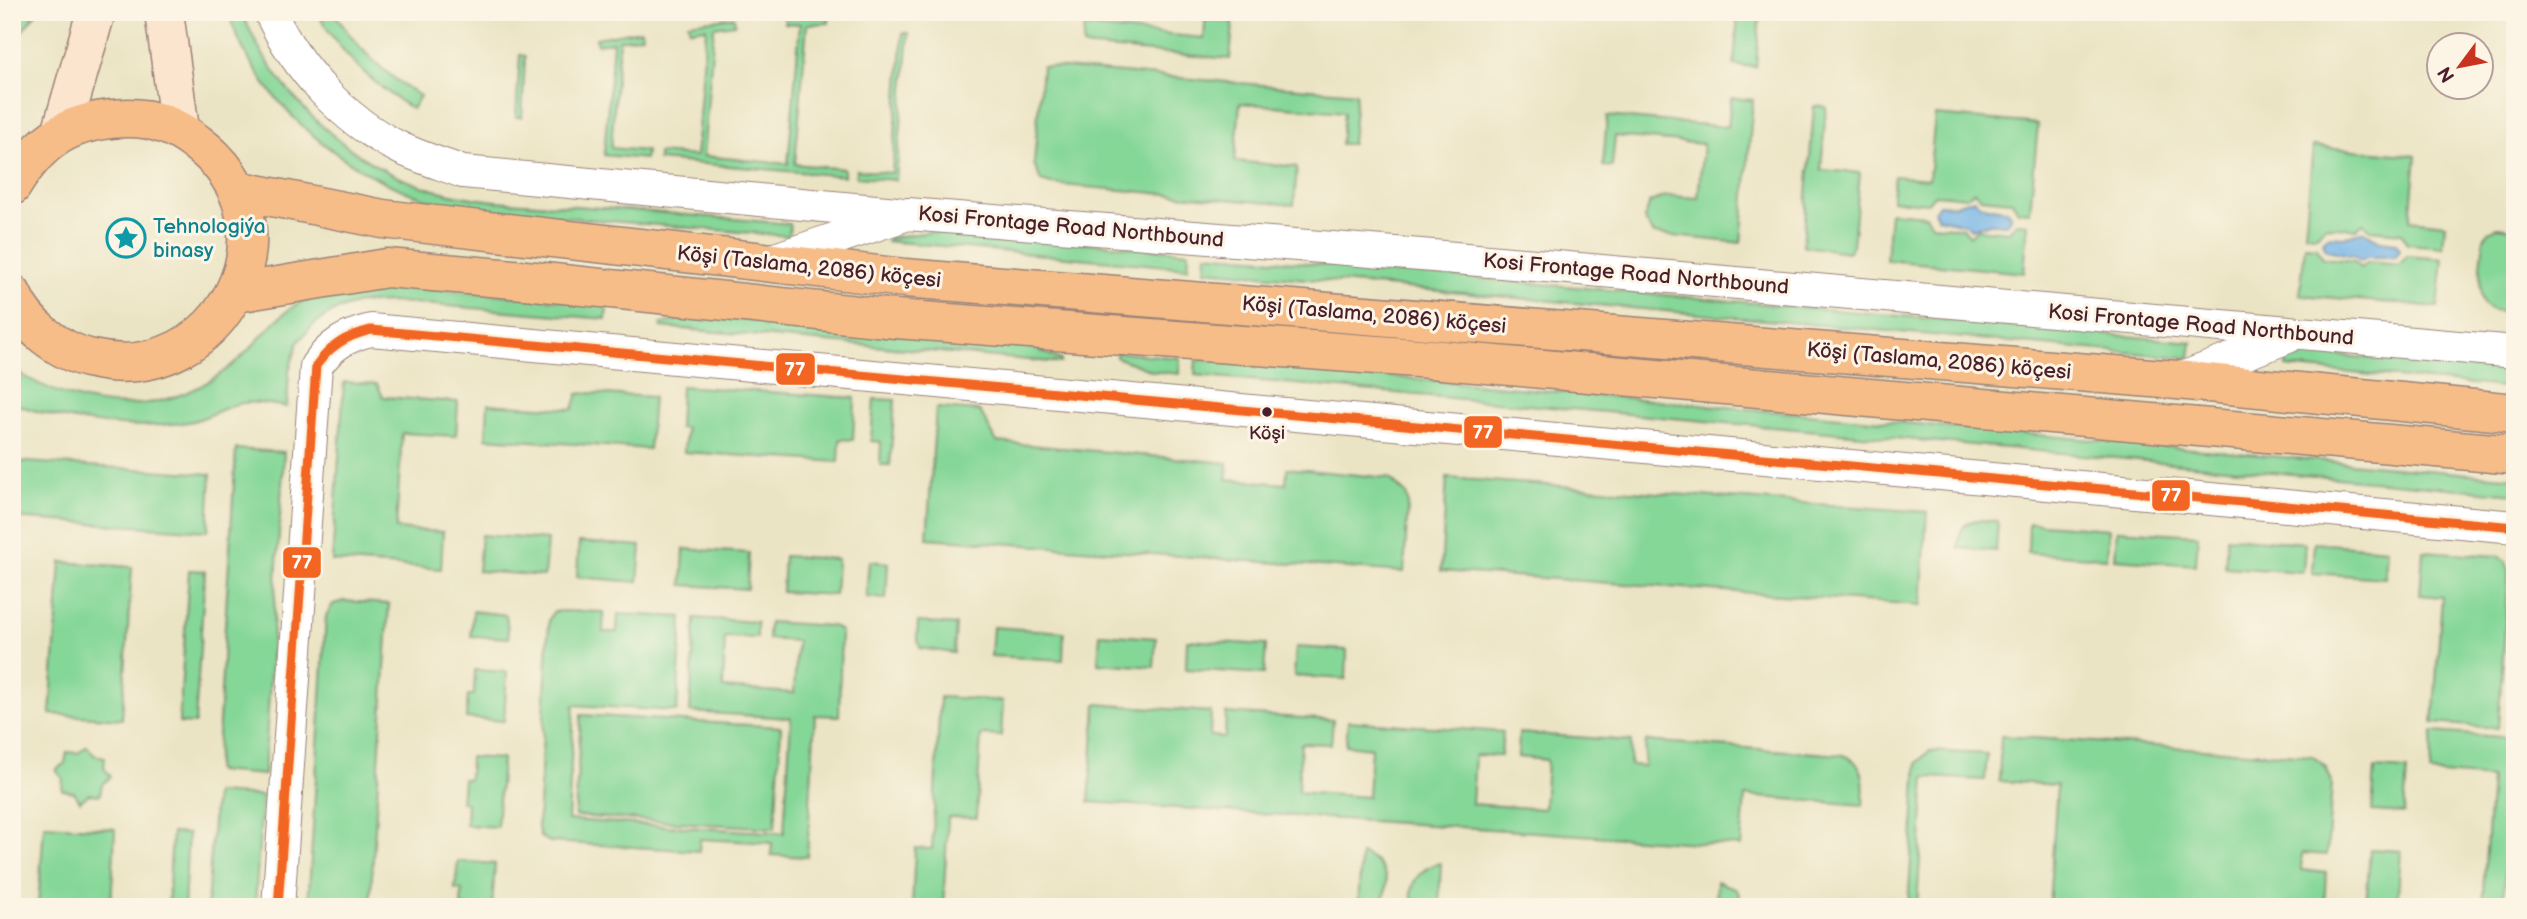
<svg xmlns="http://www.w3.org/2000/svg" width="2527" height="919" font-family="'Balsamiq Sans',sans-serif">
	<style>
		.green { fill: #85d798; stroke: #687b62; stroke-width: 2 }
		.water { fill: #71b4e7; stroke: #5e6a89; stroke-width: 2 }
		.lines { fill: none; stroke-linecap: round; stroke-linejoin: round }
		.street-casing { stroke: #9a8278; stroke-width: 34 }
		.secondary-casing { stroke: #9a8278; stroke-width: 41 }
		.primary-casing { stroke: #9a8278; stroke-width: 41 }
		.street { stroke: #fff; stroke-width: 32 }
		.secondary { stroke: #fce5cf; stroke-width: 38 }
		.primary { stroke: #f7bd88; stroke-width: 38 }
		.bus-1-casing { stroke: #fcf5e5; stroke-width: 14 }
		.bus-1 { stroke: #f26522; stroke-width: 9 }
		.bus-dot { fill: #4a1f2b; stroke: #fcf5e5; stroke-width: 2.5 }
		.labels { text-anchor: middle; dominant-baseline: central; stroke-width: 6; stroke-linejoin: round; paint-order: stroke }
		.bus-label { font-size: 19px; fill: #4a1f2b; stroke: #fcf5e5 }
		.culture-label { font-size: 21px; fill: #0d838f; stroke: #fcf5e5; text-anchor: start }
		.street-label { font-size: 21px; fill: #4a1f2b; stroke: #fcf5e5 }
		.line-badge { stroke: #fcf5e5; stroke-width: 2.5 }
		.badge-label { font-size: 19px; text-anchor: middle; font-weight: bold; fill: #fff }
	</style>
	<rect width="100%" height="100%" fill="#fcf5e5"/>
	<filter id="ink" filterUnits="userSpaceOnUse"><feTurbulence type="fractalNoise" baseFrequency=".0143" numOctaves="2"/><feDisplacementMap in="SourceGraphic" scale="14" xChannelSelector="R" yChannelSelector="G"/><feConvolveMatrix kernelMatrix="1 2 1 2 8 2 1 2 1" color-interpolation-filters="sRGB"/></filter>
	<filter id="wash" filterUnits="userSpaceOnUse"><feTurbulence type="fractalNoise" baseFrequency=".00686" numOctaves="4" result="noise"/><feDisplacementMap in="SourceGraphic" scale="28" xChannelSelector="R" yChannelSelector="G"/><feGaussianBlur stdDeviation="1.57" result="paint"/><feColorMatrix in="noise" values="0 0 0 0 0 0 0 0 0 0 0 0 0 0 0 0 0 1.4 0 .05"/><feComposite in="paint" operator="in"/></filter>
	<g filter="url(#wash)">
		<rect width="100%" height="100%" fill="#ebe4c4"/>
		<!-- green -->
		<g class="green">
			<path d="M22 12H37L12 44V26Z"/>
			<path d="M228 12H242C274 93 350 167 435 190 484 204 539 203 589 207 656 212 723 218 790 224L789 236 465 209C364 190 260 114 228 12Z"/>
			<path d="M317 12H334C356 48 384 74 420 96L412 109C372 84 340 54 317 12Z"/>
			<path d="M1206 12H1234L1230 59 1083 46 1084 27 1204 38Z"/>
			<path d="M1738 12H1760L1756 67 1734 65Z"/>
			<path d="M784 16H829V23L807 24 795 164 844 169V176L658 160V153L696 156 706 28 690 30 688 23 734 17 735 24 714 27 703 156 788 164 800 24 785 23Z"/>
			<path d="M641 30 642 36 619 40 611 148 646 151 645 159 604 155 613 42 597 44 596 38Z"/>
			<path d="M903 33H909L896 180 856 177V170L892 173Z"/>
			<path d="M520 55 525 56 522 117H516Z"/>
			<path d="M1042 66 1356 93 1352 144H1341L1344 112 1240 103 1235 161 1297 167 1294 205 1051 184 1041 181 1034 164Z"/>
			<path d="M1731 98 1753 100 1741 243 1654 234 1644 219 1650 202 1666 196 1698 198 1703 144 1615 136 1612 167 1603 166 1607 116 1728 127Z"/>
			<path d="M1814 106 1826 107 1821 170 1860 173 1853 245 1848 252 1803 246Z"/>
			<path d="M1935 115 2038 124 2030 212 2018 211 2012 201 1981 198 1974 191 1967 197 1935 194 1928 203 1892 200 1894 176 1929 179Z"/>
			<path d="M2313 146 2416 156 2410 220 2445 224 2443 247 2407 244 2402 233 2370 230 2363 223 2356 229 2325 226 2317 235 2305 234Z"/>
			<path d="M1890 212 1926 215 1932 225 1963 228 1970 236 1977 229 2008 232 2016 223 2028 224 2024 273 1886 260Z"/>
			<path d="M2497 227 2515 229V312C2506 311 2495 312 2488 308 2474 300 2483 253 2484 239L2489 231Z"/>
			<path d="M943 230 1189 252 1188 268 887 241 888 238Z"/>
			<path d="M2305 246 2317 247 2323 258 2354 261 2360 268 2368 262 2399 265 2407 256 2443 259 2438 307 2300 295Z"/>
			<path d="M1206 254 2192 342 2190 358 1205 270Z"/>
			<path d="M400 286 607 304 606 319 398 302 359 303 334 311 313 325 298 342 289 371 287 407C273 405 251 400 238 404 221 408 207 419 188 422 132 431 65 423 12 403V369C86 415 169 421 238 360 259 342 275 316 301 302 329 287 368 289 400 286Z"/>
			<path d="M697 315 1033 347 1061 360V363L661 327V324Z"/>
			<path d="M2288 351 2515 371V388L2286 367Z"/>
			<path d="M1116 352 1180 358 1179 374 1152 371 1116 357Z"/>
			<path d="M1196 359 2515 478V494L1195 375Z"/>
			<path d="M344 382 377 384 383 397 458 402 456 436 402 433 396 529 443 532 441 569 332 561Z"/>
			<path d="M681 386 855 398 853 440 840 439 839 462 684 452 686 428H679Z"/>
			<path d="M587 393 653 397 649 449 486 438 488 404 573 409 578 394Z"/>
			<path d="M874 399 895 400 890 465H880L881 442 871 441Z"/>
			<path d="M936 408 980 411 997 442 1228 463 1227 479 1286 484 1287 468 1389 478 1406 494 1408 504 1404 572 927 538Z"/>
			<path d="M236 449 284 452 264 775 216 771Z"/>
			<path d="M12 461 211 474 208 531 12 518Z"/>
			<path d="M1447 478 1927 512 1921 605 1441 571Z"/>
			<path d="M1977 520 1998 521 1996 551 1958 548C1960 533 1960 523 1977 520Z"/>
			<path d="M2029 523 2109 529 2107 558 2028 553Z"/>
			<path d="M2117 530 2198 535 2196 565 2115 559Z"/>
			<path d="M481 535 547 540 544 576 478 571Z"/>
			<path d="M2227 537 2305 543 2303 572 2225 567Z"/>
			<path d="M579 542 641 546 638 582 577 577Z"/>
			<path d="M2314 543 2387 549 2385 578 2312 573Z"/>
			<path d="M684 549 749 553 747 589 682 585Z"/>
			<path d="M2423 551 2498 556 2506 561 2509 570 2498 728 2433 723 2442 597 2420 595Z"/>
			<path d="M784 556 837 559 835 595 782 592Z"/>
			<path d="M869 561 888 563 886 599 866 597Z"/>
			<path d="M61 562 132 567 122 719 50 714Z"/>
			<path d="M189 570 205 571 195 724 179 723Z"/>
			<path d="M344 601 389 604 370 907H308L326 616 333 604Z"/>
			<path d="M473 611 506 615 509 638 471 636Z"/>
			<path d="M563 611 604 612 603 632H617L618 614 682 617 677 711 574 705 568 820 784 833 791 718 690 712 695 618 757 622V638L725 637 723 688 794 693 797 641 768 639 769 622 832 626 841 631 839 716 815 715 807 857 771 855 772 843 700 839 699 851 550 842 540 837 538 827 549 620 553 612Z"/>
			<path d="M918 622 956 625 954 653 920 648 917 638Z"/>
			<path d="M993 627 1064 632 1063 660 991 656Z"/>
			<path d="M1100 634 1156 638 1154 667 1098 663Z"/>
			<path d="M1187 640 1266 645 1264 674 1186 669Z"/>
			<path d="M1296 647 1347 650 1346 679 1294 676Z"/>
			<path d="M475 670 507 672 504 721 466 718 468 695H474Z"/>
			<path d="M940 697 1003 701 1001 736 981 735 976 818 948 817 943 907H912L915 848 932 849Z"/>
			<path d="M1096 704 1211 712 1210 736 1225 737 1226 713 1333 720 1331 744 1301 743 1298 792 1368 797 1371 748 1346 745 1348 721 1503 732 1501 756 1475 755 1472 804 1544 809 1547 760 1518 757 1519 733 1631 741 1630 765 1644 766 1646 741 1843 755C1867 763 1864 783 1863 805L1745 796 1741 846 1089 802Z"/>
			<path d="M581 715 781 727 775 828 575 816Z"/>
			<path d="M2433 732 2514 738 2503 907H2482L2491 778 2430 773Z"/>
			<path d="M2001 736 2312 756 2325 766 2332 782 2327 855 2302 853 2301 870 2326 873 2324 907H2049L2057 785 1999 781Z"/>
			<path d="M87 746 94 755 105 757 104 768 111 777 102 784 100 795 89 794 80 801 74 792 62 790 63 779 56 770 65 763 67 752 78 753Z"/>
			<path d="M1929 751 1987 754 1985 780 1925 777 1917 907H1908L1917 763Z"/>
			<path d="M470 757 502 759 497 827 466 825 467 803 461 802 463 779H469Z"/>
			<path d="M2375 768 2407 770 2404 813 2372 811Z"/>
			<path d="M215 793 262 796 255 907H207Z"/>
			<path d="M44 825 115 829 111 907H38Z"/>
			<path d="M172 833 188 834 184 907H168Z"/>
			<path d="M2370 849 2401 851 2397 907H2366Z"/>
			<path d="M1361 854C1381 861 1390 874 1385 895L1374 907H1358Z"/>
			<path d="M458 861 495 864 492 907H461L462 890 455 889Z"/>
			<path d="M1441 863 1439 907H1416C1403 886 1421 867 1441 863Z"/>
			<path d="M1717 881 1737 890 1744 907H1716Z"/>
		</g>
		<!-- water -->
		<g class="water">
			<path d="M1974 199C1981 208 1996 209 2007 210L2011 217 2006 224 1990 223 1971 229 1966 224 1938 218 1934 211 1939 204 1955 205Z"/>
			<path d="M2363 231 2380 241 2396 243 2400 250 2395 257H2366L2360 261 2355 256 2326 250 2323 242 2328 236 2344 237Z"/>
		</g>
	</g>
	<g filter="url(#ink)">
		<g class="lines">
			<!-- street casing -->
			<g class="street-casing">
				<g id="street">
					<path d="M270 12C296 68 342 119 398 147 418 157 442 164 463 172L897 213"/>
					<path d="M769 261 908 214 1433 256 2515 352"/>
					<path d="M2177 380 2288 337"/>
					<path d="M278 907 316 366C331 345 346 336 371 330L2515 527"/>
				</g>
			</g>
			<!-- secondary casing -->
			<g class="secondary-casing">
				<g id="secondary">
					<path d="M164 12 180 130"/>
					<path d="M61 133 96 12"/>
				</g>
			</g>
			<!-- primary casing -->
			<g class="primary-casing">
				<g id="primary">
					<path d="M12 186C41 138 72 119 129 118 154 118 178 128 197 143 306 223 222 389 92 359 60 352 24 325 12 294"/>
					<path d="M237 190 383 219 905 278 2177 380 2515 413"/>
					<path d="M236 293 387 268 525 280 896 319 1430 359 2515 455"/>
				</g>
			</g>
			<!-- street -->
			<use href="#street" class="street"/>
			<!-- secondary -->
			<use href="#secondary" class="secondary"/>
			<!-- primary -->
			<use href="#primary" class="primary"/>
			<!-- bus-1 casing -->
			<g class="bus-1-casing">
				<path id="bus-1" d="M278 907 316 366C331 345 346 336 371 330L2515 527"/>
			</g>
			<!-- bus-1 -->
			<use href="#bus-1" class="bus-1"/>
		</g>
	</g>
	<!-- icons -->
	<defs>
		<g id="sight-ring" transform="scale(2.0125)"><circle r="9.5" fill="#fcf5e5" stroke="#0f9aa8" stroke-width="1.5"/><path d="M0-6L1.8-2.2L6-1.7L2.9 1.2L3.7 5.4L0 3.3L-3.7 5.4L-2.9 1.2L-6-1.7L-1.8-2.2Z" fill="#0f9aa8"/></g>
	</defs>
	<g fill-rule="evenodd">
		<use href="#sight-ring" x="126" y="238"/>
	</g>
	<!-- markers -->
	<circle class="bus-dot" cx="1267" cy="412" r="6"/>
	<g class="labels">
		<!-- bus labels -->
		<g class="bus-label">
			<text x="1267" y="433">Köşi</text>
		</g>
		<!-- culture labels -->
		<g class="culture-label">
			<text x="153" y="226">Tehnologiýa<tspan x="153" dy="24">binasy</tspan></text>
		</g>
		<!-- street labels -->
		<g class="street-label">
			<text transform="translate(1071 227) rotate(5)">Kosi Frontage Road Northbound</text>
			<text transform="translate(809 267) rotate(6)">Köşi (Taslama, 2086) köçesi</text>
			<text transform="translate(1636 274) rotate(5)">Kosi Frontage Road Northbound</text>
			<text transform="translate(1374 315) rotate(5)">Köşi (Taslama, 2086) köçesi</text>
			<text transform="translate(2201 325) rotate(5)">Kosi Frontage Road Northbound</text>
			<text transform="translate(1939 361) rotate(5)">Köşi (Taslama, 2086) köçesi</text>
		</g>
	</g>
	<g class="line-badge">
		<rect x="775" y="352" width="41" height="34" rx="7" fill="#f26522"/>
		<rect x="1463" y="415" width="40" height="34" rx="7" fill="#f26522"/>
		<rect x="2151" y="479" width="40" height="33" rx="7" fill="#f26522"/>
		<rect x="282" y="546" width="40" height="33" rx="7" fill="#f26522"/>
	</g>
	<g class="badge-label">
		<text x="795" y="376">77</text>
		<text x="1483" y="439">77</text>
		<text x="2171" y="502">77</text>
		<text x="302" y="569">77</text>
	</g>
	<!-- margin -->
	<rect width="2527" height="919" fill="none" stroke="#fcf5e5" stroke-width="42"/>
	<!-- north arrow -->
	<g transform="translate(2460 66) rotate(238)"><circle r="33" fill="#fcf5e5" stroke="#b59f9b" stroke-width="2"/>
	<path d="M0-5L12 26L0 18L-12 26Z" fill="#c8321e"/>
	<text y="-10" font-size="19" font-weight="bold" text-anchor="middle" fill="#4a1f2b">N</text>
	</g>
</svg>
